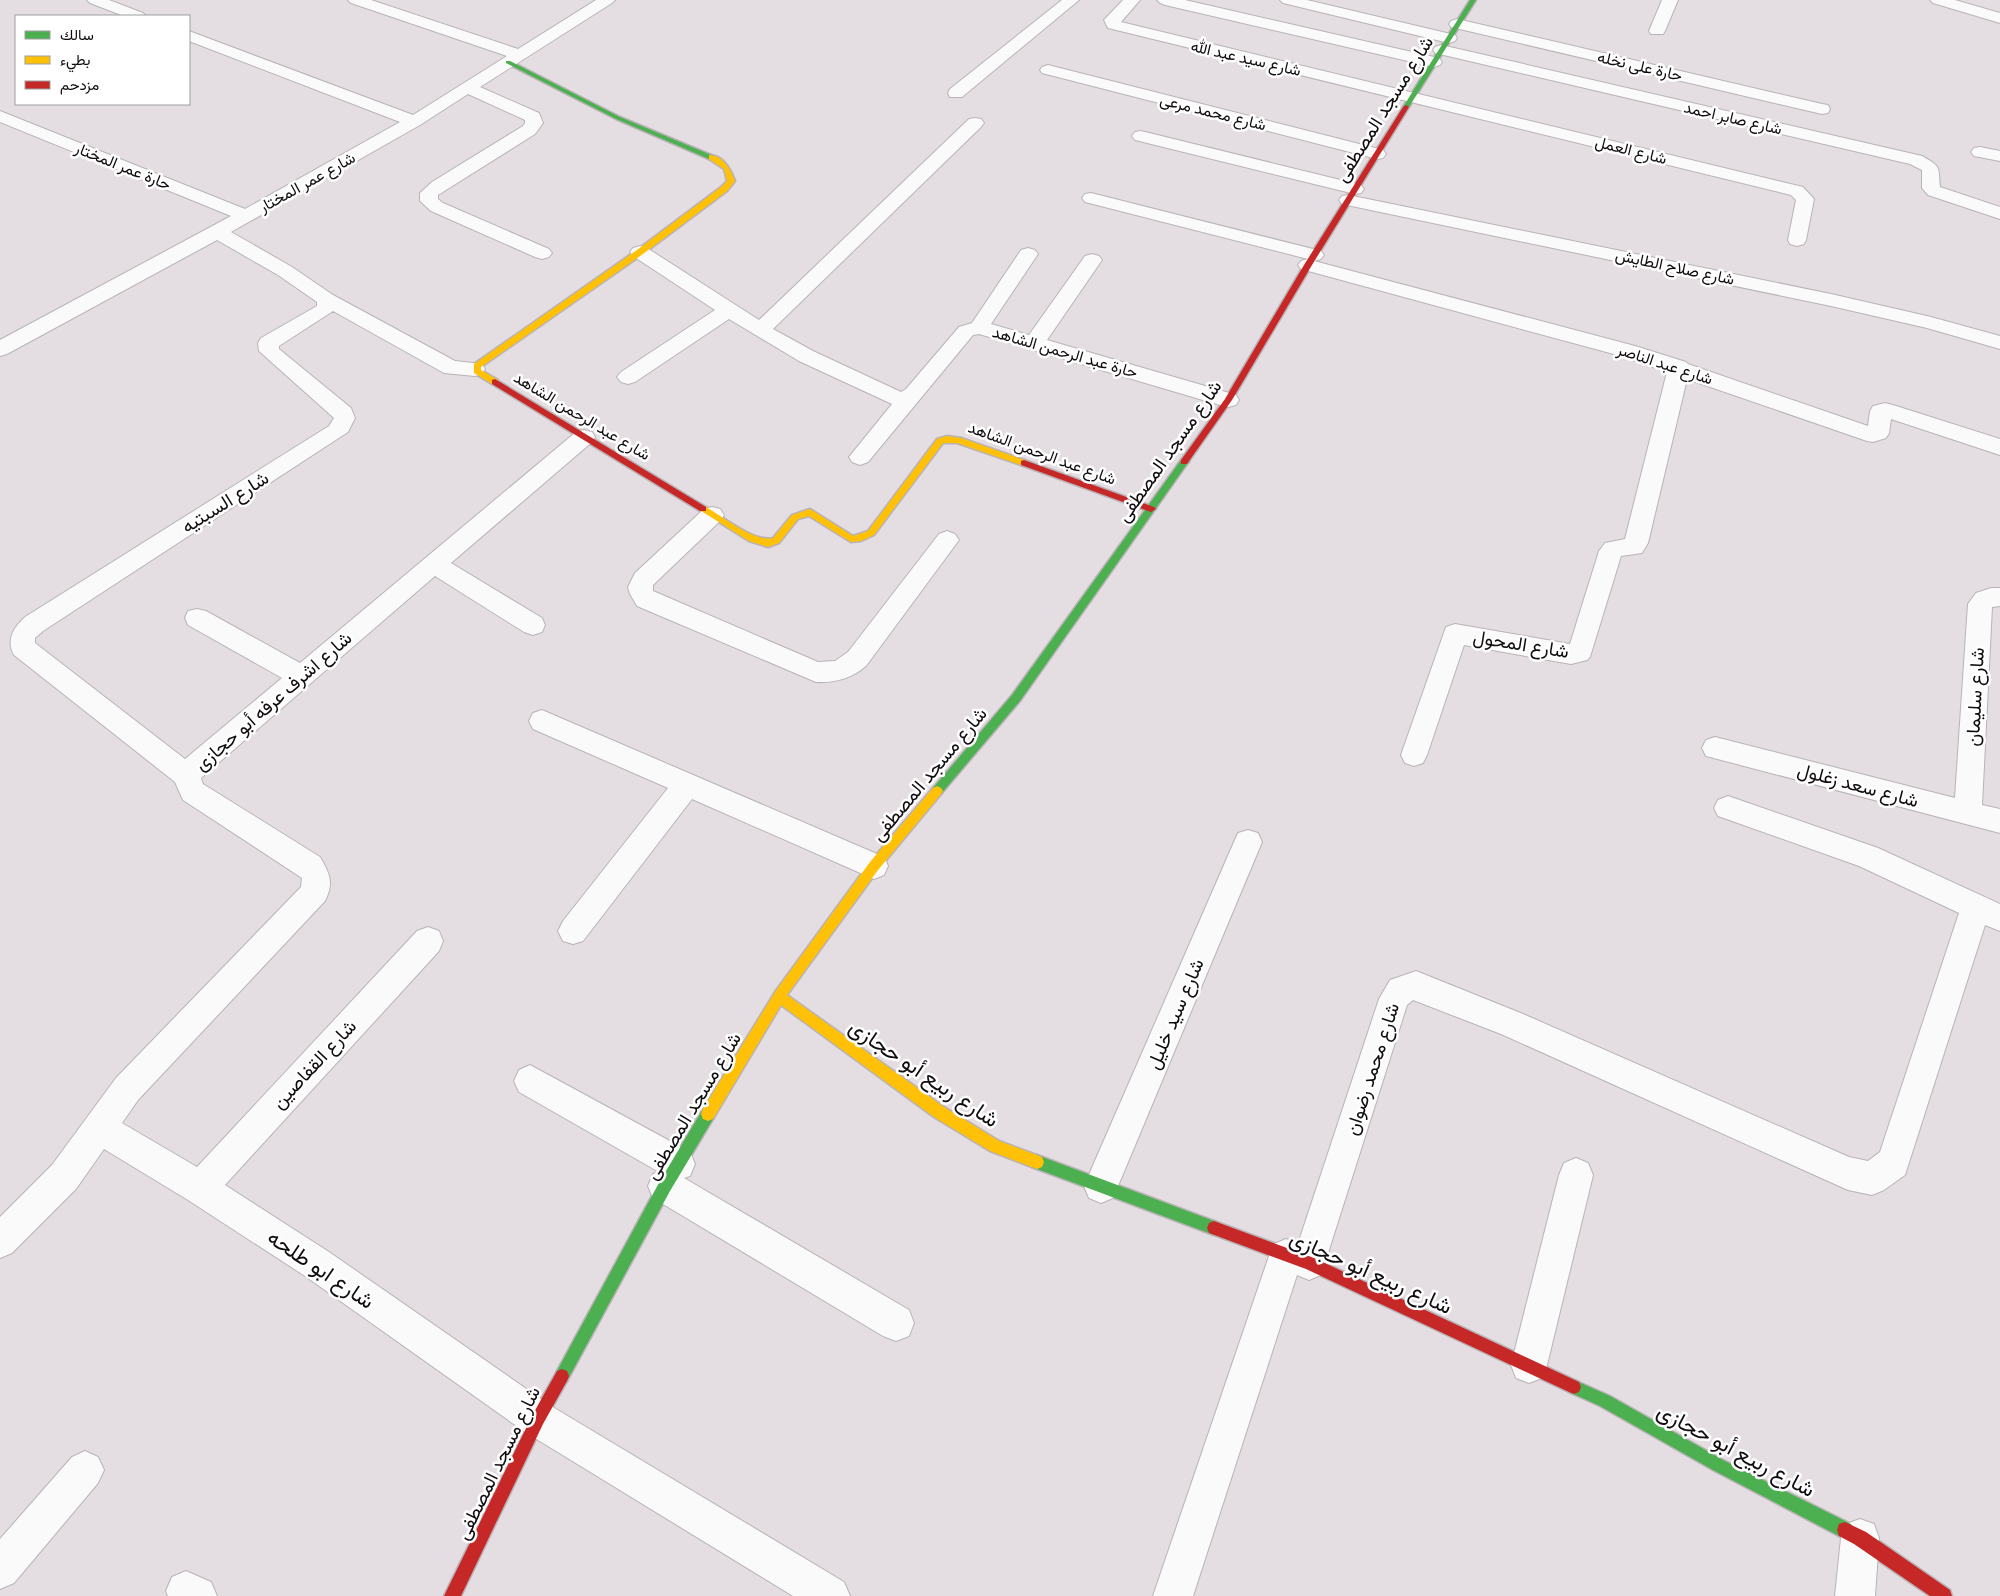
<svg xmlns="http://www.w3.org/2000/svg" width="2000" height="1596" font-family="'Zilla Slab',Vazirmatn,serif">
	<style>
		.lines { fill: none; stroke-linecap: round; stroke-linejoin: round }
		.street-casing { stroke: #b9b3b7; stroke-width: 2 }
		.fast-casing { stroke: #b9b3b7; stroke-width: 3 }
		.slow-casing { stroke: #b9b3b7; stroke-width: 3 }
		.jam-casing { stroke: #b9b3b7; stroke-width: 3 }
		.street { fill: #fbfafa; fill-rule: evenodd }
		.fast { fill: #4caf50; fill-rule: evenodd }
		.slow { fill: #ffc107; fill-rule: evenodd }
		.jam { fill: #c62828; fill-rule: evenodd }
		.labels { text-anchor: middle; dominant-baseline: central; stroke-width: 5; stroke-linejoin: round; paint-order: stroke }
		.far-street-label { font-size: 16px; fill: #100c0f; stroke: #fff }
		.street-label { font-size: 19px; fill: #100c0f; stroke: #fff }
		.near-street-label { font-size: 22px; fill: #100c0f; stroke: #fff }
	</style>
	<rect width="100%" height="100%" fill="#e4dde1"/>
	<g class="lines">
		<!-- street casing -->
		<g class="street-casing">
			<g id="street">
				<path d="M87 0H109L143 13 146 16H124L90 3Z"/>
				<path d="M348 0H371L518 49 596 0H615L612 3 480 87 539 113 543 123 535 134 438 195V199L443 203 549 249 552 253 549 257 542 259 535 257 431 211 420 201V193L432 182 523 126 525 123V120L468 94 420 125 231 232 292 267 333 295 455 361 482 364 485 369 482 374 475 376 444 373 333 311 279 346V349L351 408 355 418 348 432 43 631 35 638V643L185 759 282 678 188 625 185 618 188 611 197 609 206 611 300 663 576 432 584 430 592 432 595 437 592 442 451 563 542 618 545 625 542 632 533 635 524 632 435 576 201 778 203 784 320 857C330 874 334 883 325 901L138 1100 122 1123 197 1167 417 931 428 927 439 931 443 941 439 951 225 1185 329 1252 551 1406 844 1582 850 1596H793L525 1432 305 1276 188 1200 104 1149 76 1189 12 1253 0 1258V1217L52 1165 116 1078 301 887 302 878 183 800 175 782 14 655C6 640 13 628 25 617L329 426 334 418 259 351 258 343 261 338 317 306V302L278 275 217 240 7 354 0 356V340L231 216 0 122V111L245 209 400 122 189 41V31L413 115 507 56 351 3Z"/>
				<path d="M1062 0H1079L962 97H950L948 93 950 89Z"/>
				<path d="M1123 0H1140L1121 22 1803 187 1814 199 1806 240 1804 244 1797 246 1790 244 1788 240 1796 200 1791 195 1108 28 1104 20Z"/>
				<path d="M1157 0H1185L1434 57 1440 59 1442 62 1440 65 1434 67 1165 5 1160 3Z"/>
				<path d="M1280 0H1307L1455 35 1457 38 1455 41 1449 43 1283 3Z"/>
				<path d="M1662 0H1678L1665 31 1663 34H1651L1649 31Z"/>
				<path d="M1930 0H1955L2000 13V23L1933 3Z"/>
				<path d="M1457 19 1822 104 1828 105 1830 109 1828 113 1822 114 1451 27 1449 24 1451 21Z"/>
				<path d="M1441 45 1922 156C1942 167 1938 167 1940 187L2000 207V219L1928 195 1922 188V170L1910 164 1435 53 1433 50 1435 47Z"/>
				<path d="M1048 65 1383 150 1386 154 1383 158 1377 159 1042 73 1040 70 1042 67Z"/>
				<path d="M975 118 981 119 984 123 981 127 773 329 813 351 901 392 906 389 959 327 972 323 1021 250 1028 248 1035 250 1038 254 991 324 1029 335 1085 256 1092 254 1099 256 1102 260 1047 340 1236 395 1239 400 1236 405 1228 407 1220 405 979 334 973 335 868 462 860 465 852 462 849 457 892 404 799 361 729 319 635 382 628 384 621 382 617 377 621 372 715 310 633 256 630 252 633 248 640 246 647 248 759 320 969 119Z"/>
				<path d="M1141 131 1361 185 1364 189 1361 193 1355 194 1135 140 1132 136 1135 132Z"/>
				<path d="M1980 147 2000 151V161L1974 156 1971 152 1974 148Z"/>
				<path d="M1091 193 1321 251 1324 255 1321 259 1314 261 1635 346 1686 362 1688 364 1868 426 1870 411 1873 406 1885 403 1893 405 2000 439V455L1891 419 1889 433 1886 438 1873 442 1867 441 1687 379 1648 543 1642 553 1621 556 1590 657 1587 660 1571 664 1464 645 1427 755 1423 763 1414 766 1405 763 1401 755 1446 627 1455 624 1570 644 1599 551 1605 543 1625 539 1667 372 1621 356 1301 269 1298 265 1301 261 1308 259 1085 202 1082 198 1085 194Z"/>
				<path d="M1348 195 1831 294 1931 317 2000 336V349L1927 328 1831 306 1342 204 1339 200 1342 196Z"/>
				<path d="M712 507 720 509 724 515 720 521 653 585V591L818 662 835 661 848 652 939 534 947 531 955 534 959 540 866 666C852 678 835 683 816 682L637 606 630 594 628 587 635 573 704 509Z"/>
				<path d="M1991 588H2000V606L1992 607 1982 805 2000 809V833L1706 756 1702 748 1706 740 1715 737 1955 798 1968 604 1976 593Z"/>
				<path d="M542 710 884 857 888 866 884 875 874 879 692 799 583 941 573 944 563 941 558 931 563 921 668 788 533 729 529 721 533 713Z"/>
				<path d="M1728 796 1878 848 2000 904V931L1985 925 1905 1175 1884 1190 1872 1195 1848 1190 1501 1034 1413 1000 1407 1005 1321 1275 1309 1280 1297 1275 1193 1596H1153L1269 1256 1274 1244 1286 1239 1298 1244 1379 999 1390 980 1416 971 1523 1014 1849 1157 1868 1161 1880 1152 1959 913 1859 866 1718 816 1714 808 1718 800Z"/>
				<path d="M1248 830 1258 833 1262 842 1113 1198 1101 1203 1089 1198 1084 1186 1234 842 1238 833Z"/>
				<path d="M530 1065 690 1152 695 1164 690 1176 684 1178 909 1310 914 1323 909 1336 896 1341 883 1336 653 1198 648 1186 653 1174 659 1172 519 1092 514 1081 519 1070Z"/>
				<path d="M1576 1158 1588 1163 1593 1175 1547 1365 1542 1378 1529 1383 1516 1378 1511 1365 1559 1175 1564 1163Z"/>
				<path d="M85 1451 98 1457 104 1470 98 1483 14 1583 0 1589V1539L72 1457Z"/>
				<path d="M1860 1519 1874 1524 1879 1538 1875 1596H1835L1841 1538 1846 1524Z"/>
				<path d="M186 1571 211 1582 217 1596H168L166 1591 172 1577Z"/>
			</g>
		</g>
		<!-- fast casing -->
		<g class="fast-casing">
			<g id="fast">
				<path d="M1470 0H1476L1409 107 1404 108 1403 107Z"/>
				<path d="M506 61H510L620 117 716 157 709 159 616 119 506 63Z"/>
				<path d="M1184 459 1189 462 1187 464 1020 701 941 794H933L931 791 933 788 1012 695 1181 460Z"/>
				<path d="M708 1107 713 1109 715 1114 713 1119 670 1191 567 1381 562 1383 557 1381 555 1376 557 1371 660 1181 703 1109Z"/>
				<path d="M1037 1155 1214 1221 1219 1223 1221 1228 1219 1233 1214 1235 1037 1169 1032 1167 1030 1162 1032 1157Z"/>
				<path d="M1574 1380 1610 1396 1723 1460 1851 1524 1853 1530 1851 1536 1845 1538 1839 1536 1713 1470 1600 1406 1569 1392 1567 1387 1569 1382Z"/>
			</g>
		</g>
		<!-- slow casing -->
		<g class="slow-casing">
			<g id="slow">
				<path d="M709 155C723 155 731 170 735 181L727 191 643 254 481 367V370L498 380V384H492L474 373V364L637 250 721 187 727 181 724 169 709 159Z"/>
				<path d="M947 436 961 438 1027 461 1029 463 1024 466 957 443H943L874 535 861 541 851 542 809 516 798 519 779 543 768 547 749 541 698 509 703 506 706 507C722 516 755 543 773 538L792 515 810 509 853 536 868 531 937 439Z"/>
				<path d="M937 786 941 788 943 791 941 794 878 870 787 995 944 1107 999 1141 1042 1157 1044 1162 1042 1167 1037 1169 990 1151 934 1117 781 1005 713 1119 708 1121 703 1119 701 1114 703 1109 775 992 870 862 933 788Z"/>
			</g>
		</g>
		<!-- jam casing -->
		<g class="jam-casing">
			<g id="jam">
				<path d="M1406 105 1409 107 1312 265 1232 400 1187 464H1181V460L1225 399 1304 265 1403 107Z"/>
				<path d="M495 379 706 507V511H700L492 384V380Z"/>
				<path d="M1024 460 1154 507 1156 509 1151 512 1148 511 1021 465V461Z"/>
				<path d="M1214 1221 1314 1258 1579 1382 1581 1387 1579 1392 1574 1394 1569 1392 1306 1269 1209 1233 1207 1228 1209 1223Z"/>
				<path d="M562 1369 567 1371 569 1376 567 1381 543 1424 461 1596H444L533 1414 557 1371Z"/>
				<path d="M1845 1522 1866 1532 1950 1590 1952 1596H1930L1854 1544 1839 1536 1837 1530 1839 1524Z"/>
			</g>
		</g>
		<!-- street -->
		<use href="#street" class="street"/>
		<!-- fast -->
		<use href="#fast" class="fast"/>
		<!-- slow -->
		<use href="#slow" class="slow"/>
		<!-- jam -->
		<use href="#jam" class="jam"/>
	</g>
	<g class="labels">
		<!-- far-street labels -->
		<g class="far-street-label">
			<text transform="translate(1246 58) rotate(13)">شارع سيد عبد الله</text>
			<text transform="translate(1640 66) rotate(13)">حارة على نخله</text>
			<text transform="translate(1213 112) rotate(14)">شارع محمد مرعى</text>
			<text transform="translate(1733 118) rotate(13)">شارع صابر احمد</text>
			<text transform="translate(1631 150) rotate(14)">شارع العمل</text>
			<text transform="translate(123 166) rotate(22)">حارة عمر المختار</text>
			<text transform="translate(307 182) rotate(-29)">شارع عمر المختار</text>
			<text transform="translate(1675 267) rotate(12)">شارع صلاح الطايش</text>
			<text transform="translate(1065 352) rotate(16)">حارة عبد الرحمن الشاهد</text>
			<text transform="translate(1665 364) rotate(18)">شارع عبد الناصر</text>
			<text transform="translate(582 416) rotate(31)">شارع عبد الرحمن الشاهد</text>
			<text transform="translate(1042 453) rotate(20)">شارع عبد الرحمن الشاهد</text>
		</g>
		<!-- street labels -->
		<g class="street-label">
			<text transform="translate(1384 109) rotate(-58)">شارع مسجد المصطفى</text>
			<text transform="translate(1169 451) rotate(-55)">شارع مسجد المصطفى</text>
			<text transform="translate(225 502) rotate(-32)">شارع السبتيه</text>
			<text transform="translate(1521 644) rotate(9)">شارع المحول</text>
			<text transform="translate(1975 697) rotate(-87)">شارع سليمان</text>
			<text transform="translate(273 701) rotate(-41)">شارع اشرف عرفه أبو حجازى</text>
			<text transform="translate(929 774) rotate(-50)">شارع مسجد المصطفى</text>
			<text transform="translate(1858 785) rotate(15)">شارع سعد زغلول</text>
			<text transform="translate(1175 1014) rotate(-67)">شارع سيد خليل</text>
			<text transform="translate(314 1064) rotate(-47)">شارع القفاصين</text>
			<text transform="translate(1372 1069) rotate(-72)">شارع محمد رضوان</text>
			<text transform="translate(693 1106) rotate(-59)">شارع مسجد المصطفى</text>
			<text transform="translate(498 1463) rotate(-64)">شارع مسجد المصطفى</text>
		</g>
		<!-- near-street labels -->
		<g class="near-street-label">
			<text transform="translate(924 1073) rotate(34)">شارع ربيع أبو حجازى</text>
			<text transform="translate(321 1269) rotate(34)">شارع ابو طلحه</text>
			<text transform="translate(1371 1272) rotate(24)">شارع ربيع أبو حجازى</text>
			<text transform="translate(1736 1450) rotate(28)">شارع ربيع أبو حجازى</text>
		</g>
	</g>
	<!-- legend -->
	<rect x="15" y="15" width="175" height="90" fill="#ffffff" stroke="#9f9e9f"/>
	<rect x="25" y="31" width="25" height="8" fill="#4caf50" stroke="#9f9e9f"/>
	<text x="60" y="40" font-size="15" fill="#100c0f">سالك</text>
	<rect x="25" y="56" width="25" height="8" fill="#ffc107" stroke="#9f9e9f"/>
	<text x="60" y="65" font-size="15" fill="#100c0f">بطيء</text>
	<rect x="25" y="81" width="25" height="8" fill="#c62828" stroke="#9f9e9f"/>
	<text x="60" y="90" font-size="15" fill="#100c0f">مزدحم</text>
</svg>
